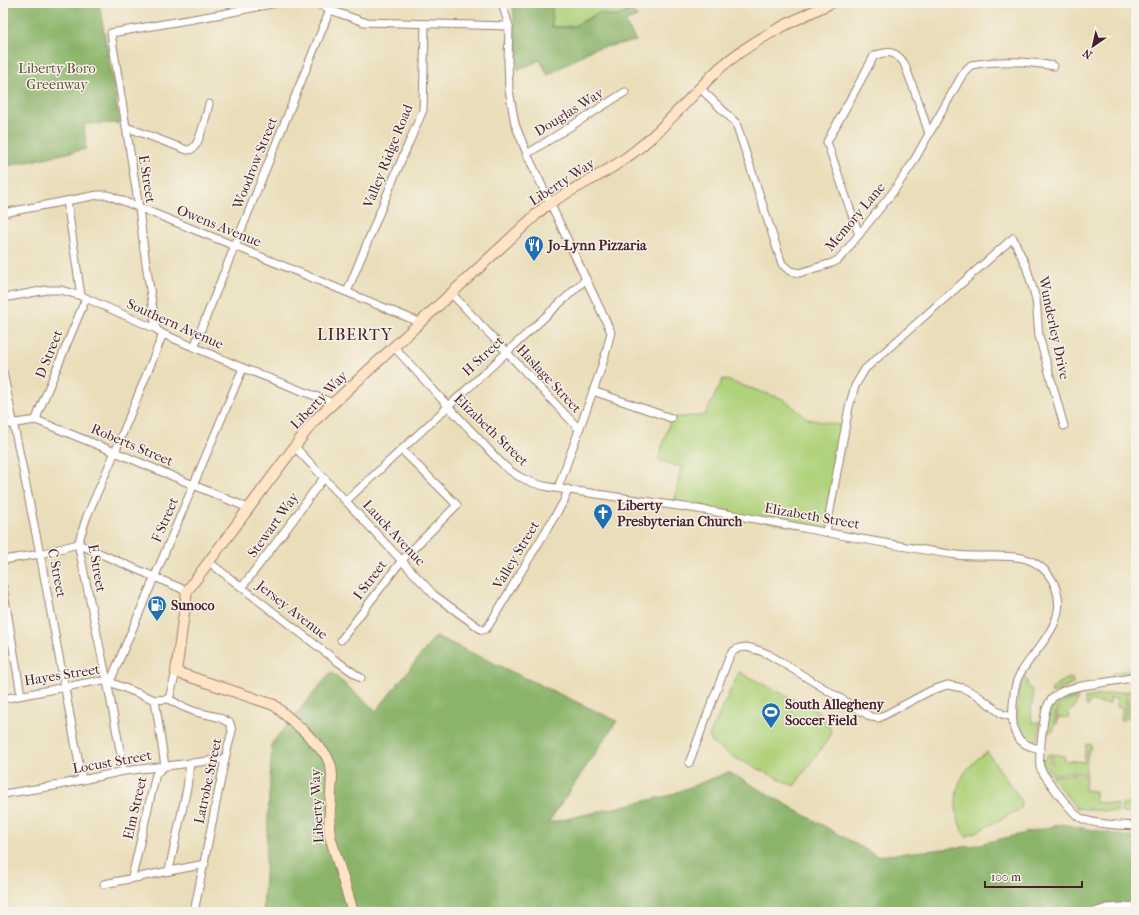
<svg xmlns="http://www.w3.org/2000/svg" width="1139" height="915" font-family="'IM FELL French Canon',serif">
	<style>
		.green { fill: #afd27a; stroke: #7c7852 }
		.forest { fill: #8bb46a; stroke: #6a6a4a }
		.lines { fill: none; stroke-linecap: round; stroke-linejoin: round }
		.street-casing { stroke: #9a7e72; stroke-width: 9 }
		.secondary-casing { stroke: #9a7e72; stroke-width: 12 }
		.street { stroke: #fff; stroke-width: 7 }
		.secondary { stroke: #ffe4c6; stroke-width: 10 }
		.labels { text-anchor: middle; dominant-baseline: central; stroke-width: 3; stroke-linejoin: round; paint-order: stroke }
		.park-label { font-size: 14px; fill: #634c3f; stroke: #f7f3e8 }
		.street-label { font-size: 14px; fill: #4a1f2b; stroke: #f7f3e8 }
		.poi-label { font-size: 14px; font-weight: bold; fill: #4a1f2b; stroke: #f7f3e8; text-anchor: start }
		.quarter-label { font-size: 16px; letter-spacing: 1px; fill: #4a1f2b; stroke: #f7f3e8 }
	</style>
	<rect width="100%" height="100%" fill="#f7f3e8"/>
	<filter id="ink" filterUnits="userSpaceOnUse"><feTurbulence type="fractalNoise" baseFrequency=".025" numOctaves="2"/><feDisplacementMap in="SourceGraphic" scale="8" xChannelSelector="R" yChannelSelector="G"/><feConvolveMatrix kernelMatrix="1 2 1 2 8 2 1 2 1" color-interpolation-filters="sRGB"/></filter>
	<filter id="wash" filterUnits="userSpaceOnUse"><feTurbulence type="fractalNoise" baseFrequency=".012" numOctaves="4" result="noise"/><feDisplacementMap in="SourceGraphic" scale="16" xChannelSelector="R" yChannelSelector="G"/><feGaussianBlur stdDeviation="0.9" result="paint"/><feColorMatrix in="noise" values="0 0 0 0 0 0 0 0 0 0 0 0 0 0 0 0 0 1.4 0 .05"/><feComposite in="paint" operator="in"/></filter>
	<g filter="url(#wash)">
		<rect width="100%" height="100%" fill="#eadeba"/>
		<!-- green -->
		<g class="green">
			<path d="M551 3H645L617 16 598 13 573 26 552 27Z"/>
			<path d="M723 379 783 399 808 419 845 426 826 532 674 505 681 467 658 460 671 418 705 415Z"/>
			<path d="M1136 669V675L1116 678 1113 675 1112 673Z"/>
			<path d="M739 672 820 713 828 723 831 733 826 742 794 786 733 757 712 743 709 737Z"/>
			<path d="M1024 676 1028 682 1027 685C1038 694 1031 700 1031 711 1031 715 1032 718 1032 722L1034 723 1039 721C1039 726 1040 735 1037 739 1030 748 1019 731 1018 725 1015 712 1018 688 1024 676Z"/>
			<path d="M1071 678 1073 681V684L1054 693 1051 692C1054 684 1063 680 1071 678Z"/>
			<path d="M1136 689V715L1126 719 1129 691Z"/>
			<path d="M1073 691 1077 693 1078 697C1053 701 1056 707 1054 730L1046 734C1048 710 1048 699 1073 691Z"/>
			<path d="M1127 691 1124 720H1121L1122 708 1117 707V699L1110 698V704L1089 702 1088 707 1086 705 1085 698Z"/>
			<path d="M1078 699 1075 707 1069 712 1070 718 1058 717 1057 724H1056C1058 705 1058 702 1078 699Z"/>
			<path d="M1090 744 1091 745V749H1089L1086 765V773L1069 772 1060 774H1051L1053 754 1064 756V760L1084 762 1086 745Z"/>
			<path d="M987 752 1021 800V808L1019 810 966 837C947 805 955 772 987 752Z"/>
			<path d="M1049 754H1051L1048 775C1044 768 1039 759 1049 754Z"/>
			<path d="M1071 774 1086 775 1085 790 1095 791V802L1118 804 1117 812 1076 808 1051 776H1060Z"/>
			<path d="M1130 793 1136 794V815L1122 813 1121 812 1122 804 1130 805Z"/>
		</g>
		<!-- forest -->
		<g class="forest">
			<path d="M3 3H99L120 123 84 124 86 149 3 167Z"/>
			<path d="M511 3H552V27H574L599 13 616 17 632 10 637 17 625 22 636 41 593 49 548 75 540 60 518 70 513 7Z"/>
			<path d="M436 636 617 721 548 823 667 796 729 772 877 856 972 846 1062 824 1136 838V912H263L272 743 331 672 376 711Z"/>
		</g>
	</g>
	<g filter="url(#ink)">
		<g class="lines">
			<!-- street casing -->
			<g class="street-casing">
				<g id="street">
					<path d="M316 3 330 10 364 22 509 26"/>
					<path d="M502 3 509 26 508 62 509 90 515 124 527 154 611 332 606 352 600 372 558 488"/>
					<path d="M700 88 736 123 782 264 790 271 799 273 832 263 838 260 845 252 893 192 912 164 964 72 971 65C998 60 1027 61 1054 66"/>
					<path d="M126 127 187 150C190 150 193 149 195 146 200 140 207 113 209 104"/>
					<path d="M527 154 625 92"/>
					<path d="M67 201 81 296"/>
					<path d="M3 213 98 195H108L235 246 419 322"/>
					<path d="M859 235 827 142 874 56C887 51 895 50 904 63L919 103 929 134"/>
					<path d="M347 292 395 175 423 110 425 24"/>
					<path d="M451 293 579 429"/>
					<path d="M3 298 47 290H61L81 296 156 329 163 334 243 368 333 403"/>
					<path d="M156 329 144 250 139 208 111 33 222 14 276 3"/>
					<path d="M393 346C422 377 450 409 479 439 492 453 506 471 524 479 542 488 564 489 583 492 617 497 651 502 685 507 776 521 866 542 957 555 978 558 1007 553 1026 559 1053 568 1066 598 1054 624 1046 642 1030 657 1020 674 1014 684 1014 694 1013 705 1011 730 1014 745 1041 749"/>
					<path d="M194 347 330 10"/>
					<path d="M3 372 40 554 82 780"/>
					<path d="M593 391 671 418"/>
					<path d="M36 420 39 411 86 298"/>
					<path d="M3 425 36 420 115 452 248 508"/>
					<path d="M294 446 434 595 482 630 486 629 489 625 564 501 568 489"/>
					<path d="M346 501 586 279"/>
					<path d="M826 532 849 407 855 386 865 369 1013 238 1026 266 1036 299 1039 336 1064 426"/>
					<path d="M3 560 40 554 78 544 187 591"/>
					<path d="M209 562 334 659 361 678"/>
					<path d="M3 587 21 695"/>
					<path d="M242 587 294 519 313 492 324 478"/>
					<path d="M341 640 402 560 457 505 402 450"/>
					<path d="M1136 677C1122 680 1108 682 1094 684 1082 686 1069 687 1059 693 1054 696 1049 701 1047 707 1044 713 1038 762 1040 767 1042 774 1073 814 1079 817 1092 825 1121 825 1136 826"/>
					<path d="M110 682 243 368"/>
					<path d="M3 699 91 682 107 681 155 700 169 699"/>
					<path d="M169 699 181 706 196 712 218 717 230 723 232 731 225 759 194 912"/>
					<path d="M169 699 176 672"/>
					<path d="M689 763 730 655C740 641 755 649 768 654L871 717 879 718 930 691 947 685 963 688 977 695 1002 714 1012 717"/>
					<path d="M124 771 107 681 78 544 87 516 115 452 163 334"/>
					<path d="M3 794 54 786 124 771 225 759"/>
					<path d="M169 870 187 788 190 763"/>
					<path d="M132 877 156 774 165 766 155 700"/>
					<path d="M104 884 205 864"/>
					<path d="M1094 912 1107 908 1136 906"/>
				</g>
			</g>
			<!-- secondary casing -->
			<g class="secondary-casing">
				<path id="secondary" d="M353 912 330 836 329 826 332 776 331 766 326 755 305 732 274 705 176 672 187 591 313 422 526 224C533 218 539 211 546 206 572 188 602 176 627 157 662 132 689 97 721 67 752 40 794 20 831 3"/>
			</g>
			<!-- street -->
			<use href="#street" class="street"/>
			<!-- secondary -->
			<use href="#secondary" class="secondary"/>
		</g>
	</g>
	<!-- icons -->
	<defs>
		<g id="restaurant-pin" transform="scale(1)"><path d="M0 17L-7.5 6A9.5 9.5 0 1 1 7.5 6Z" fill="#1f6fb2" stroke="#f7f3e8"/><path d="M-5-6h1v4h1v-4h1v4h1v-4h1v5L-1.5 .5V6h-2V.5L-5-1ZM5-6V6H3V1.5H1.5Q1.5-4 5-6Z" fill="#fff"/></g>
		<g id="church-pin" transform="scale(1)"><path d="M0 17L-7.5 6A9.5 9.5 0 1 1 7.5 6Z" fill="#1f6fb2" stroke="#f7f3e8"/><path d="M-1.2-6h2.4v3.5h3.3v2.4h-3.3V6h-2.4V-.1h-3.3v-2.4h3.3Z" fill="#fff"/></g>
		<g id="fuel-pin" transform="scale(1)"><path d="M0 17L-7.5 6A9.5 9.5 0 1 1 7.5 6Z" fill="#1f6fb2" stroke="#f7f3e8"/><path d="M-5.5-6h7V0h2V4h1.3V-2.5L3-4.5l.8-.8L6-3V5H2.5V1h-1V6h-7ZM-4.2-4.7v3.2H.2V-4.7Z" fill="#fff"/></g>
		<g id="stadium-pin" transform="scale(1)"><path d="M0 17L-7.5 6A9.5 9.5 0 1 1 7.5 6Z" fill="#1f6fb2" stroke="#f7f3e8"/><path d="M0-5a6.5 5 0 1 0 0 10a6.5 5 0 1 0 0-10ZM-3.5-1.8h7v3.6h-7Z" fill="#fff"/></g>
	</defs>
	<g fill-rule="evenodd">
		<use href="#restaurant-pin" x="534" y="245"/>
		<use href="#church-pin" x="603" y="513"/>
		<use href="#fuel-pin" x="157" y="605"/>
		<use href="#stadium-pin" x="771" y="712"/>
	</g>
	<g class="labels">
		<!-- park labels -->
		<g class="park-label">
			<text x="57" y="68">Liberty Boro<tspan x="57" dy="16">Greenway</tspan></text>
		</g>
		<!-- street labels -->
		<g class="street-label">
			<text transform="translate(569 112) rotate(-32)">Douglas Way</text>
			<text transform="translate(388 156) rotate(-68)">Valley Ridge Road</text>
			<text transform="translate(255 163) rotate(-68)">Woodrow Street</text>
			<text transform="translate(147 179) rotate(81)">E Street</text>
			<text transform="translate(562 182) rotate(-33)">Liberty Way</text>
			<text transform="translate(855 217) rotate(-50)">Memory Lane</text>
			<text transform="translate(219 226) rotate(22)">Owens Avenue</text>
			<text transform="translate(175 324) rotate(24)">Southern Avenue</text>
			<text transform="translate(1054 328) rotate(78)">Wunderley Drive</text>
			<text transform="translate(49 354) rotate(-68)">D Street</text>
			<text transform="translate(483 356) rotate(-43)">H Street</text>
			<text transform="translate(549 379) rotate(47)">Haslage Street</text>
			<text transform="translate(319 400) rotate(-46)">Liberty Way</text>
			<text transform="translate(491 430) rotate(44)">Elizabeth Street</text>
			<text transform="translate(132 445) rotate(23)">Roberts Street</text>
			<text transform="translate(812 516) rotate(10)">Elizabeth Street</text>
			<text transform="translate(165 520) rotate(-67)">F Street</text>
			<text transform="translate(273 525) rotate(-54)">Stewart Way</text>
			<text transform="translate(394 533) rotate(47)">Lauck Avenue</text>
			<text transform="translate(516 555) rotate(-59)">Valley Street</text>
			<text transform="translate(97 568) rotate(80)">E Street</text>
			<text transform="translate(57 573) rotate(79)">C Street</text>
			<text transform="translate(370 580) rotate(-53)">I Street</text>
			<text transform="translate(292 610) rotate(38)">Jersey Avenue</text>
			<text transform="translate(62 675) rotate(-9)">Hayes Street</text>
			<text transform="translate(112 762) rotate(-10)">Locust Street</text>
			<text transform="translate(208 781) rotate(-78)">Latrobe Street</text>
			<text transform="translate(317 806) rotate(-93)">Liberty Way</text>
			<text transform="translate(135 808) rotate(-77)">Elm Street</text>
		</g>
		<!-- poi labels -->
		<g class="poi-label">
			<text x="548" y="245">Jo-Lynn Pizzaria</text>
			<text x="617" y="505">Liberty<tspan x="617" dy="16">Presbyterian Church</tspan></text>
			<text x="171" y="605">Sunoco</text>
			<text x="785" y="704">South Allegheny<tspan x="785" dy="16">Soccer Field</tspan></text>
		</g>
		<!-- quarter labels -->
		<g class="quarter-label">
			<text x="355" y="334">LIBERTY</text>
		</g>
	</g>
	<!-- margin -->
	<rect width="1139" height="915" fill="none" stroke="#f7f3e8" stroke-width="16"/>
	<!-- north arrow -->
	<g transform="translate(1093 46) rotate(214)" stroke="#f7f3e8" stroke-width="3" paint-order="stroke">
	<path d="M0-3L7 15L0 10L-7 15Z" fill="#4a1f2b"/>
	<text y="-6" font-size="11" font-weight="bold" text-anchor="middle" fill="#4a1f2b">N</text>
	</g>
	<!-- scale -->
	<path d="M985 881v6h97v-6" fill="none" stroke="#4a1f2b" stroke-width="2"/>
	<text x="991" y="881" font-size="12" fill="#4a1f2b" stroke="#f7f3e8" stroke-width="3" paint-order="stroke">100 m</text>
</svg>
